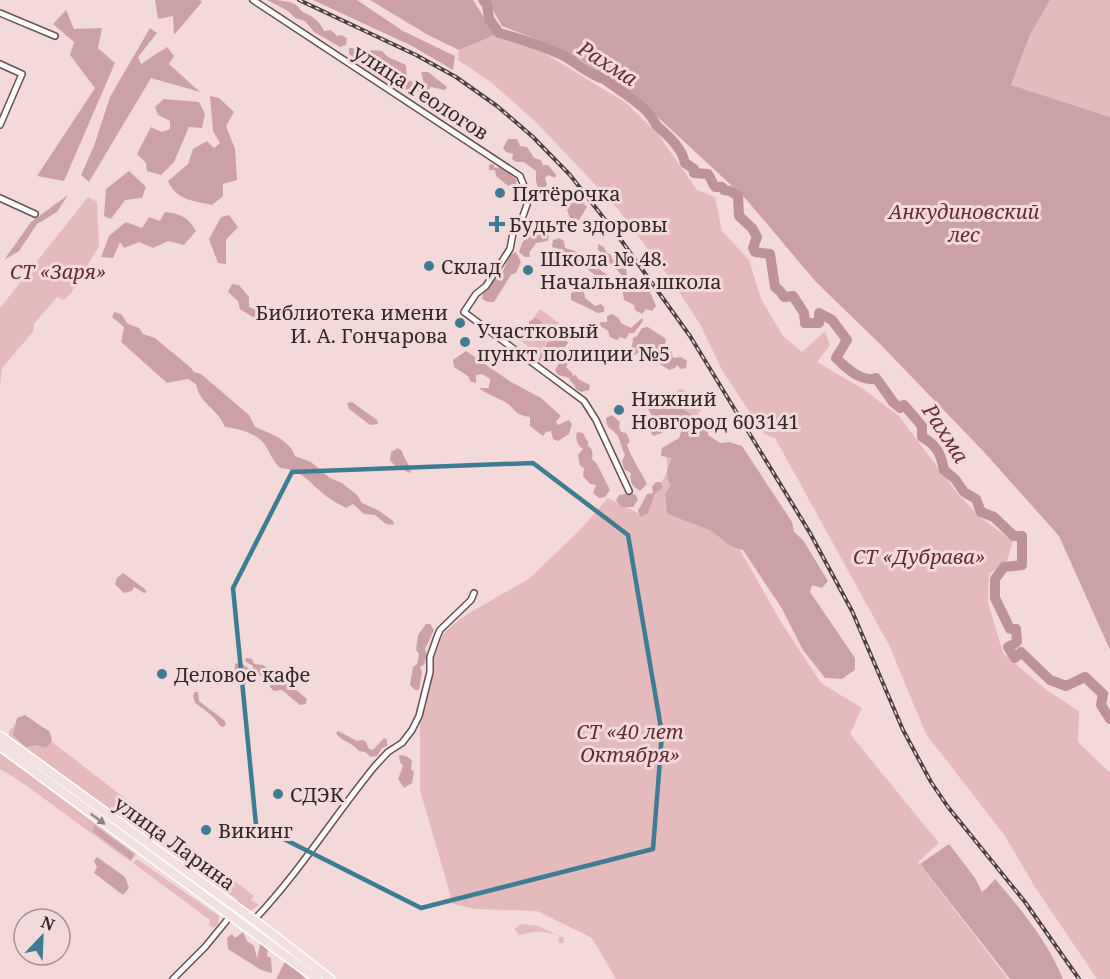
<svg xmlns="http://www.w3.org/2000/svg" width="1110" height="979" font-family="'Noto Serif',serif">
	<style>
		.green { fill: #e5babd }
		.forest { fill: #cca1a5 }
		.lines { fill: none; stroke-linecap: round; stroke-linejoin: round }
		.river { stroke: #bd9397; stroke-width: 10 }
		.minor-casing { stroke: #685153; stroke-width: 8 }
		.primary-casing { stroke: #fff; stroke-width: 11 }
		.minor { stroke: #fff; stroke-width: 5 }
		.primary { stroke: #f3e0e2; stroke-width: 8 }
		.rail-casing { stroke: #4c4041; stroke-width: 4 }
		.rail { stroke: #f4d9db; stroke-width: 1.5; stroke-dasharray: 4.5; stroke-linecap: butt }
		.oneway { fill: #928485 }
		.marked { fill: none; stroke: #3d7c91; stroke-width: 4.5; stroke-linejoin: round }
		.poi-dot { fill: #3d7c91; stroke: #f4d9db; stroke-width: 2 }
		.labels { text-anchor: middle; dominant-baseline: central; stroke-width: 6; stroke-linejoin: round; paint-order: stroke }
		.street-label { font-size: 20px; fill: #312728; stroke: #f4d9db }
		.poi-label { font-size: 20px; fill: #312728; stroke: #f4d9db; text-anchor: start }
		.park-label { font-size: 20px; font-style: italic; fill: #632b33; stroke: #f4d9db }
		.water-label { font-size: 21px; font-style: italic; fill: #683038; stroke: #f4d9db }
	</style>
	<rect width="100%" height="100%" fill="#f4d9db"/>
	<!-- green -->
	<g class="green">
		<path d="M1050 0H1110V117L1011 85 1030 35Z"/>
		<path d="M495 35 533 46 626 103 658 134 697 190 715 197 722 231 749 260 761 299 783 336 802 352 825 331 830 345 817 362 863 389 899 416 957 493 981 518 1013 541 1007 561 989 574 988 603 1003 653 1045 689 1079 711 1078 742 1110 773V979H1097L1035 887 1005 836 926 734 889 645 775 438 764 434 722 370 701 326 676 287 618 209 536 122 492 83 458 60 459 50Z"/>
		<path d="M88 197 97 202 99 246 71 293 64 300 57 297 34 324 33 332 2 368 0 386V308Z"/>
		<path d="M540 309 572 333 550 363 518 339Z"/>
		<path d="M679 389H683L701 411 691 421H688L670 398Z"/>
		<path d="M678 441 781 622 821 683 862 708 850 734 939 843 918 862 1008 979H616L592 938 537 911 475 909 453 904 420 790V717L433 659 443 634 461 618 530 578 579 531 608 498 644 516 668 470 665 448Z"/>
		<path d="M20 717 127 800 124 806 146 825 138 832 9 739V732Z"/>
		<path d="M0 753 136 854 131 862 17 779 0 769Z"/>
		<path d="M183 841 254 896 251 900 259 905 249 912 235 902 238 900 170 852 172 849 175 851Z"/>
		<path d="M137 859 219 916 218 924 214 928 209 925 210 920 133 863Z"/>
		<path d="M521 924 538 926 564 938 563 944 558 942 559 936C544 930 534 931 519 935L514 929Z"/>
	</g>
	<!-- forest -->
	<g class="forest">
		<path d="M155 0H200L202 2 174 35 173 16 158 19Z"/>
		<path d="M267 0C276 0 287 0 296 5 299 7 300 10 303 12 313 17 319 20 324 31L331 30 337 36 341 35 347 38 346 45 340 47 314 32 305 21 295 18 288 11Z"/>
		<path d="M313 0H357L403 31 455 56 453 70 412 46Z"/>
		<path d="M370 0H473L495 35 459 50 428 35Z"/>
		<path d="M487 0H1050L1030 35 1011 85 1110 117V650L1059 536 984 452 880 344 816 282 745 198 650 110 581 60 538 40 502 26Z"/>
		<path d="M66 10 74 29 102 28 98 48 115 63 64 181 37 176 95 88 70 55 74 42 53 24Z"/>
		<path d="M150 28 157 33 138 57 141 64 167 47 174 56 169 64 200 92 151 78 89 182 81 175 94 146 110 97Z"/>
		<path d="M349 48H359L367 54 371 50 382 51 388 57 406 65 407 79 418 85 424 84 421 72H428L447 87 445 90 431 87 428 91 431 100 424 103 418 100 420 93 417 90 410 92 376 74 349 54Z"/>
		<path d="M210 96 219 98 234 112 226 126 235 149 237 180 223 184V196L212 205C194 201 176 200 168 181L188 164 193 149 207 141 214 148 220 143 213 131Z"/>
		<path d="M164 99 199 102 205 114 202 128 189 127 174 162 161 175 147 171 146 163 137 154 151 127 162 132 170 129V121L158 115 155 107Z"/>
		<path d="M508 139H517L520 146 527 147 534 158 541 160 543 165H548L556 175 555 178 548 175 545 178 547 184 544 191H539L536 181V171L524 162H516L512 159 513 154 506 152 503 148Z"/>
		<path d="M493 164 495 168 501 167 517 180 516 184 508 186 496 176 495 170H489V165Z"/>
		<path d="M129 171 146 187 142 198 125 200 111 219 104 216 106 189Z"/>
		<path d="M68 195 57 212 37 224 19 251 4 260 31 222Z"/>
		<path d="M582 202 587 207 579 220 570 218 567 210 572 203Z"/>
		<path d="M165 212C181 214 188 217 196 231L184 245 168 241 153 248 139 242 124 248 120 242 113 258 101 257 109 236 126 222 142 228 149 217 160 221Z"/>
		<path d="M229 215 238 227 226 240V264L218 263 209 239 221 217Z"/>
		<path d="M532 230H540L549 235 548 241 536 243 529 253 530 257H525L519 252 522 243Z"/>
		<path d="M559 238 564 241 565 248 575 251 581 260 587 261 606 274 605 279 601 280 580 263 567 257 563 250 552 247 553 240Z"/>
		<path d="M598 244 604 247 606 252 611 255 612 259 626 269 628 279H624C621 273 610 262 604 259V255L598 250Z"/>
		<path d="M516 252 521 262 516 273 511 275 494 302H488L482 299 484 289 491 287 492 280 500 278 510 255Z"/>
		<path d="M645 279 649 283 645 289 650 292 656 306 652 311 646 309 642 314 635 310 634 305 624 300 622 288 625 285 632 290 639 289 641 281Z"/>
		<path d="M232 284 239 285 249 297V307L256 310 262 316 256 319 240 309 238 301 228 292Z"/>
		<path d="M577 290 584 292 585 298 595 306 601 304 604 307V312L598 313 571 300V293Z"/>
		<path d="M114 312 121 314 128 324 139 328 143 334 155 338 191 368 194 372 201 374 249 415 255 427C271 434 289 439 295 456L311 462 330 478 342 483 357 495 362 503 378 510 393 521 394 525 386 524 375 515 364 514 353 504 346 508C341 505 334 502 329 498 311 486 305 470 280 468 274 462 271 456 267 448 259 433 240 429 225 427 217 407 200 405 196 384L188 379 167 383 121 342 124 327 112 317Z"/>
		<path d="M612 314 619 318 621 323 631 328 642 318 643 321 634 333H629L626 339 620 337 617 340 610 337 608 331 599 325 601 322H607V316Z"/>
		<path d="M535 318 541 321 546 339 539 342 534 339 529 340 521 334 522 330 529 328V322Z"/>
		<path d="M648 327 666 339 665 345 671 350 673 358 681 357 687 361 686 368 681 369 677 365 675 368 669 370 645 354 638 353 629 358 624 357 626 350 632 346 633 338 637 336 642 328Z"/>
		<path d="M565 339 568 343 561 352H553L552 356 548 358 546 364H542L538 360 548 342Z"/>
		<path d="M570 347 577 348 578 355 571 357 566 367 572 373 573 376 576 375 578 379 590 385 589 390 581 392 576 389 574 384 571 382 569 378 558 375 555 370 561 360 568 355Z"/>
		<path d="M466 351 511 382 541 398 561 416 556 422 558 425 569 420 572 424 569 434 558 441 553 439 551 431 546 432 543 436 530 426V417C512 414 517 409 505 402 497 397 488 395 479 388H489L490 379 482 374 476 375V383L470 381 468 376 454 367 453 360Z"/>
		<path d="M665 399 696 417 702 416 708 424V435L720 443 729 442 742 446 792 522 794 532 803 540 828 581 822 588 812 585 810 592 855 658V670L842 679 825 678 803 650 781 607 743 550C726 547 722 536 707 529 694 523 680 520 667 513L665 494 671 485C664 476 667 467 672 458L661 456 662 448 679 438 682 429 675 421 663 426 662 433 653 436 648 428 652 416 648 409 656 402Z"/>
		<path d="M352 402 377 420 378 424 370 425 349 409 347 403Z"/>
		<path d="M612 415 620 422 619 427 621 432 626 433 630 441 627 445C632 459 640 470 647 484L640 491C632 486 629 482 631 473L624 469 622 461 625 455C622 449 620 439 617 435 611 428 606 428 606 418Z"/>
		<path d="M577 432 583 433 588 442V446C593 449 593 454 592 459L597 464 610 490 605 497 599 498 593 493 596 485 590 484 583 476 584 468 580 466 578 455 583 449C577 445 575 439 577 432Z"/>
		<path d="M398 448 402 451C404 459 410 464 411 473L405 471 402 467 395 466 390 460 391 452Z"/>
		<path d="M656 482H661L662 488 655 494 648 513 641 517 638 511 647 494 653 493 652 487Z"/>
		<path d="M630 493 636 495 638 500 633 507H621L616 500 619 495Z"/>
		<path d="M123 573 145 589 147 592 144 593 134 587 132 591 124 593 115 584 117 578Z"/>
		<path d="M426 624H430L434 630 425 649 427 655 424 665 420 667 422 672 419 690H415L410 685 413 667 417 664 419 654 416 650 418 635Z"/>
		<path d="M246 658 252 659 254 664 263 665 271 671 272 677H277L283 684H289L307 699 306 704 300 705 282 690 274 691 270 687 271 679 261 676 253 669V666L245 661Z"/>
		<path d="M240 662 253 672V675L246 684 234 676 235 664Z"/>
		<path d="M195 692H198L199 701 225 721 226 725 223 727 220 726C215 716 203 709 195 703L193 696Z"/>
		<path d="M25 715 50 732 52 741 46 748 37 745 26 747 13 735 17 718Z"/>
		<path d="M338 731 357 741 363 740 366 742 369 749 373 750 384 738 387 740V746L382 748 377 756 371 757 365 752 359 751C352 742 342 742 336 733Z"/>
		<path d="M399 755 406 756 412 760 411 769 414 772 412 783 404 788 398 779 403 766 400 762Z"/>
		<path d="M94 825 134 854 131 860 93 832Z"/>
		<path d="M949 844 975 878 982 892 987 888 995 879C1021 909 1048 942 1063 979H1010L920 864Z"/>
		<path d="M97 857 125 877 129 888 123 895 94 873 97 867 94 861Z"/>
		<path d="M243 932 247 941 254 946 257 958 261 942 268 947 267 956 271 958 272 973 261 970 228 949 227 938 232 934 235 938Z"/>
		<path d="M286 960 306 979H276Z"/>
	</g>
	<g class="lines">
		<!-- river -->
		<path class="river" d="M483 0 487 4 489 19 499 33C521 39 542 46 562 55 576 62 589 75 604 79 616 88 641 103 649 114 652 117 654 122 657 126 669 137 681 146 685 163L694 169V173L708 174 715 187H722L724 190 730 191 738 196 739 216 752 228 757 237 753 248 755 252 770 254 775 287 780 291 784 297 793 296 804 313 805 323H819V313L832 320 847 340 836 358C846 368 862 383 876 378L893 402 900 408 904 405 922 426V437C937 445 941 454 944 470L955 479 964 492 976 499 981 512 994 517 1014 536H1022V565L1004 567 995 579V598L1010 629H1016L1017 642 1008 647 1015 658 1021 652 1050 680 1066 686 1085 677 1103 694 1101 705 1110 719"/>
		<!-- minor casing -->
		<g class="minor-casing">
			<g id="minor">
				<path d="M253 0 520 176 529 199 523 216 513 233 510 249 486 286 476 294 464 312 584 401 596 420 629 491"/>
				<path d="M0 13 55 36"/>
				<path d="M0 64 22 74 0 125"/>
				<path d="M0 198 35 214"/>
				<path d="M236 917 254 920C299 873 334 816 375 766L388 752 402 743 412 730 419 716 430 672V657L437 637 440 630 471 600 474 593"/>
				<path d="M173 979 205 947 237 908"/>
			</g>
		</g>
		<!-- primary casing -->
		<g class="primary-casing">
			<g id="primary">
				<path d="M0 736 254 920 330 979"/>
				<path d="M0 746 317 979"/>
			</g>
		</g>
		<!-- minor -->
		<use href="#minor" class="minor"/>
		<!-- primary -->
		<use href="#primary" class="primary"/>
		<!-- rail casing -->
		<g class="rail-casing">
			<path id="rail" d="M299 0 416 55 456 77 497 106 533 137 570 175 621 240 690 336 810 533 852 611 903 730 931 782 948 807 1025 902 1079 979"/>
		</g>
		<!-- rail -->
		<use href="#rail" class="rail"/>
	</g>
	<!-- one-way arrows -->
	<defs><path id="oneway-solid" d="M-6-.8H1V-3.2L6.5 0L1 3.2V.8H-6Z" transform="scale(1.5)"/></defs>
	<use class="oneway" href="#oneway-solid" transform="translate(98 819) rotate(36)"/>
	<!-- marked area -->
	<path class="marked" d="M533 463 628 535 662 734 653 849 421 908 256 825 233 588 292 472Z"/>
	<!-- markers -->
	<g class="poi-dot">
		<circle cx="500" cy="193" r="6"/>
		<path d="M494 215h6v6h6v6h-6v6h-6v-6h-6v-6h6z"/>
		<circle cx="429" cy="266" r="6"/>
		<circle cx="528" cy="270" r="6"/>
		<circle cx="460" cy="323" r="6"/>
		<circle cx="465" cy="342" r="6"/>
		<circle cx="619" cy="410" r="6"/>
		<circle cx="162" cy="674" r="6"/>
		<circle cx="278" cy="794" r="6"/>
		<circle cx="206" cy="830" r="6"/>
	</g>
	<g class="labels">
		<!-- street labels -->
		<g class="street-label">
			<text transform="translate(421 92) rotate(33)">улица Геологов</text>
			<text transform="translate(175 843) rotate(36)">улица Ларина</text>
		</g>
		<!-- poi labels -->
		<g class="poi-label">
			<text x="512" y="193">Пятёрочка</text>
			<text x="509" y="224">Будьте здоровы</text>
			<text x="540" y="258">Школа № 48.<tspan x="540" dy="23">Начальная школа</tspan></text>
			<text x="441" y="266">Склад</text>
			<text x="448" y="312" text-anchor="end">Библиотека имени<tspan x="448" dy="23">И. А. Гончарова</tspan></text>
			<text x="477" y="330">Участковый<tspan x="477" dy="23">пункт полиции №5</tspan></text>
			<text x="631" y="398">Нижний<tspan x="631" dy="23">Новгород 603141</tspan></text>
			<text x="174" y="674">Деловое кафе</text>
			<text x="290" y="794">СДЭК</text>
			<text x="218" y="830">Викинг</text>
		</g>
		<!-- park labels -->
		<g class="park-label">
			<text x="964" y="211">Анкудиновский<tspan x="964" dy="23">лес</tspan></text>
			<text x="58" y="271">СТ «Заря»</text>
			<text x="919" y="556">СТ «Дубрава»</text>
			<text x="630" y="731">СТ «40 лет<tspan x="630" dy="23">Октября»</tspan></text>
		</g>
		<!-- water labels -->
		<g class="water-label">
			<text transform="translate(608 63) rotate(32)">Рахма</text>
			<text transform="translate(946 433) rotate(57)">Рахма</text>
		</g>
	</g>
	<!-- north arrow -->
	<g transform="translate(42 937) rotate(23)"><circle r="28" fill="#f4d9db" stroke="#a69293" stroke-width="1.5"/>
	<path d="M0-4.5L10 22L0 15L-10 22Z" fill="#3d7c91"/>
	<text y="-9" font-size="16" font-weight="bold" text-anchor="middle" fill="#312728">N</text>
	</g>
</svg>
